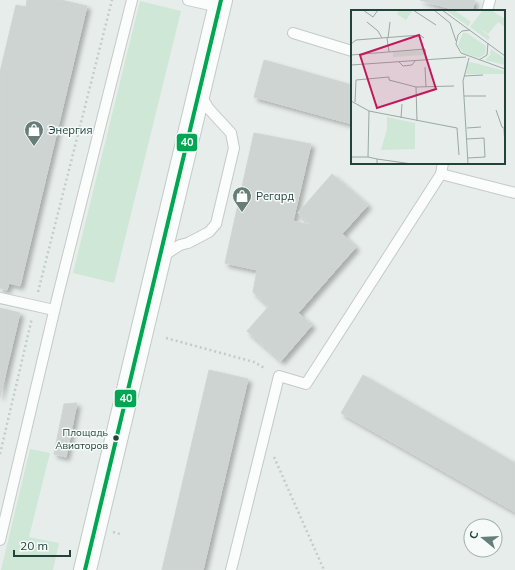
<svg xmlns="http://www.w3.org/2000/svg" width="515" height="570" font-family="Mulish,sans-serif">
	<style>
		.green { fill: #cfe7d7 }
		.building { fill: #ced4d2; stroke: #cfd6d3; filter: url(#shadow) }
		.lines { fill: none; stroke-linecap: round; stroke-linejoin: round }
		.lane-casing { stroke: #c4cac8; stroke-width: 12 }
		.secondary-casing { stroke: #c2cbc7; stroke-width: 24 }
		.path { stroke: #c2ccca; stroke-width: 2.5; stroke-dasharray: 2 3; stroke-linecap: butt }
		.lane { stroke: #fbfcfc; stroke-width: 10 }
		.secondary { stroke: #fbfcfc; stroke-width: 22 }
		.bus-1-casing { stroke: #f6fbf9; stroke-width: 7 }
		.bus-1 { stroke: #00a651; stroke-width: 4 }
		.bus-dot { fill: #22433b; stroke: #f6fbf9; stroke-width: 1.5 }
		.labels { text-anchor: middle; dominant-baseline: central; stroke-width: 3; stroke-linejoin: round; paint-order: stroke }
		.bus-label { font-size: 10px; fill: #22433b; stroke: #f6fbf9; text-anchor: end }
		.poi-label { font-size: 11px; fill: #22433b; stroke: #f6fbf9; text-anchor: start }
		.inset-road { fill: none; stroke: #98a9a4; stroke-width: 1 }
		.view { fill: #c2185b; fill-opacity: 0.15; stroke: #c2185b; stroke-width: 2 }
		.inset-edge { fill: none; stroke: #22433b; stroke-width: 2 }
		.line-badge { stroke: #f6fbf9; stroke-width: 1.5 }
		.badge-label { font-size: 11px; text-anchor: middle; font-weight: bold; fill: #fff }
	</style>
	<defs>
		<filter id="shadow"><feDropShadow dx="3.5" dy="3.5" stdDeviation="2" flood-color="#0004"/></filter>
	</defs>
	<rect width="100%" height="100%" fill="#e7edea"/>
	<!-- green -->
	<g class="green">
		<path d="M140 1 181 11 114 283 73 273Z"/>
		<path d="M30 449 50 453 29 537 59 543 53 570H1Z"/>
	</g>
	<!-- building -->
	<g class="building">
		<path d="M27 0H61L87 6 20 286 9 283 7 290 0 288V72L16 5 26 7Z"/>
		<path d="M420 0H475L472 11H459Z"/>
		<path d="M264 60 352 85V124L254 97Z"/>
		<path d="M254 133 311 144 293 221 311 225 298 213 332 174 368 205 342 234 356 247 298 313 312 325 281 361 247 331 269 306 253 292 257 270 225 263Z"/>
		<path d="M0 308 20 313 0 397Z"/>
		<path d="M209 370 248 379 203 570H162Z"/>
		<path d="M363 375 515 463V512L341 413Z"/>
		<path d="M77 403 66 457 54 454 64 404Z"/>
	</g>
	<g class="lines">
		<!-- lane casing -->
		<g class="lane-casing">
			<g id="lane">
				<path d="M188 0 219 7"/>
				<path d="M487 11 490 0"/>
				<path d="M293 33 352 51"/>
				<path d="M443 163 441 174 515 193"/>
				<path d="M163 256 180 245 188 243 209 232 216 224 234 148 231 133 209 109 200 94"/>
				<path d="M0 298 54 310"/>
				<path d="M0 540 58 295 132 0"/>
				<path d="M231 570 279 376 306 384 441 174"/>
			</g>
		</g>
		<!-- secondary casing -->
		<g class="secondary-casing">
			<path id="secondary" d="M85 570 221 0"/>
		</g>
		<!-- path -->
		<g class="path">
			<path d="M38 292 112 0"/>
			<path d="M166 338 254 362 266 369"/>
			<path d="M0 454 32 318"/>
			<path d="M274 457 324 570"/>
			<path d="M113 532 120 534"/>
		</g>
		<!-- lane -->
		<use href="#lane" class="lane"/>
		<!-- secondary -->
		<use href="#secondary" class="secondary"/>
		<!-- bus-1 casing -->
		<g class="bus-1-casing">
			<path id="bus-1" d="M85 570 221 0"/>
		</g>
		<!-- bus-1 -->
		<use href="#bus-1" class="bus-1"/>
	</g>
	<!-- icons -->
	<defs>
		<g id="shop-pin" transform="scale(1)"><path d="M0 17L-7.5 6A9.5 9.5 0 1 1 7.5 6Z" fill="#677e78" stroke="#f6fbf9"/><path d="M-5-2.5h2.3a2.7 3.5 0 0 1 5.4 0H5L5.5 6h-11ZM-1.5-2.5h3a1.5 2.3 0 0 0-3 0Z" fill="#fff"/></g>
	</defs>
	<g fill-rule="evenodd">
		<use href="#shop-pin" x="34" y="130"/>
		<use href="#shop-pin" x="242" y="196"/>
	</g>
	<!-- markers -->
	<circle class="bus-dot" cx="116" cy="438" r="3.5"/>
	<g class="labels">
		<!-- bus labels -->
		<g class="bus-label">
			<text x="108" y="432">Площадь<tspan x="108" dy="13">Авиаторов</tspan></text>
		</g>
		<!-- poi labels -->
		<g class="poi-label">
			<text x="48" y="130">Энергия</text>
			<text x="256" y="196">Регард</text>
		</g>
	</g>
	<!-- overview -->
	<g transform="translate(351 10)">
		<rect width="154" height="154" fill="#e7edea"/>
		<path d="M48 0H61V1L55 10 46 4ZM95 0H103L120 12 117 16ZM132 0H140L154 9V17L147 12 137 24 127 17 139 27 137 30 119 17ZM112 23H116L135 36 134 44 128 48 112 43 107 35ZM140 39 154 49V55L134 50 139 45ZM73 40V45L42 47V42ZM120 52 154 61V64H115L116 54ZM36 107 64 113V139L30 140 36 119Z" fill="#cfe7d7"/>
		<path class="inset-road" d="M12 0 22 7 27 0M62 0 85 15M83 0 99 13 105 31M91 0 154 46M16 12 27 21 31 28M119 20 111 21 107 25 105 34 110 43 154 59M36 28 38 42M37 28 39 12M0 34 5 30 69 25 73 28M0 45 74 39 75 49M128 50 136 45 137 33M48 52 52 56 61 55 64 51M0 55 115 47M74 57 75 77M113 66 132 65M113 86H135M0 91 18 101 106 118 108 145M4 92 5 70 38 67V70L65 77M145 100 151 117 154 119M50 108 51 94M66 111 65 77 103 76M116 118 130 117M153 119 154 137M116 129 133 128 134 147 117 148M0 147H17L26 149V154M17 147 18 101M26 149 61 154M117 154 112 71 118 48"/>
		<path class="view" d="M68 25 85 79 26 98 9 45Z"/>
		<rect width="154" height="154" class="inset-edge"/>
	</g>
	<g class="line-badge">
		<rect x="176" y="133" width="22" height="19" rx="4" fill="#00a651"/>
		<rect x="114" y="389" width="23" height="19" rx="4" fill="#00a651"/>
	</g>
	<g class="badge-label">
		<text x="187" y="146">40</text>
		<text x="126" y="402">40</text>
	</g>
	<!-- north arrow -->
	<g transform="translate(483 538) rotate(288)"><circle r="19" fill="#f6fbf9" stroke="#a1b1ad"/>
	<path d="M0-3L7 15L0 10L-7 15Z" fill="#677e78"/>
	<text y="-6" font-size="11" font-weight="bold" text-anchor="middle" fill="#22433b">С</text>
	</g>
	<!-- scale -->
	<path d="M14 550v6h56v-6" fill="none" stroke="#22433b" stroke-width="2"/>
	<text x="20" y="550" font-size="12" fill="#22433b" stroke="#f6fbf9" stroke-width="3" paint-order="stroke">20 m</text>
</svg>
